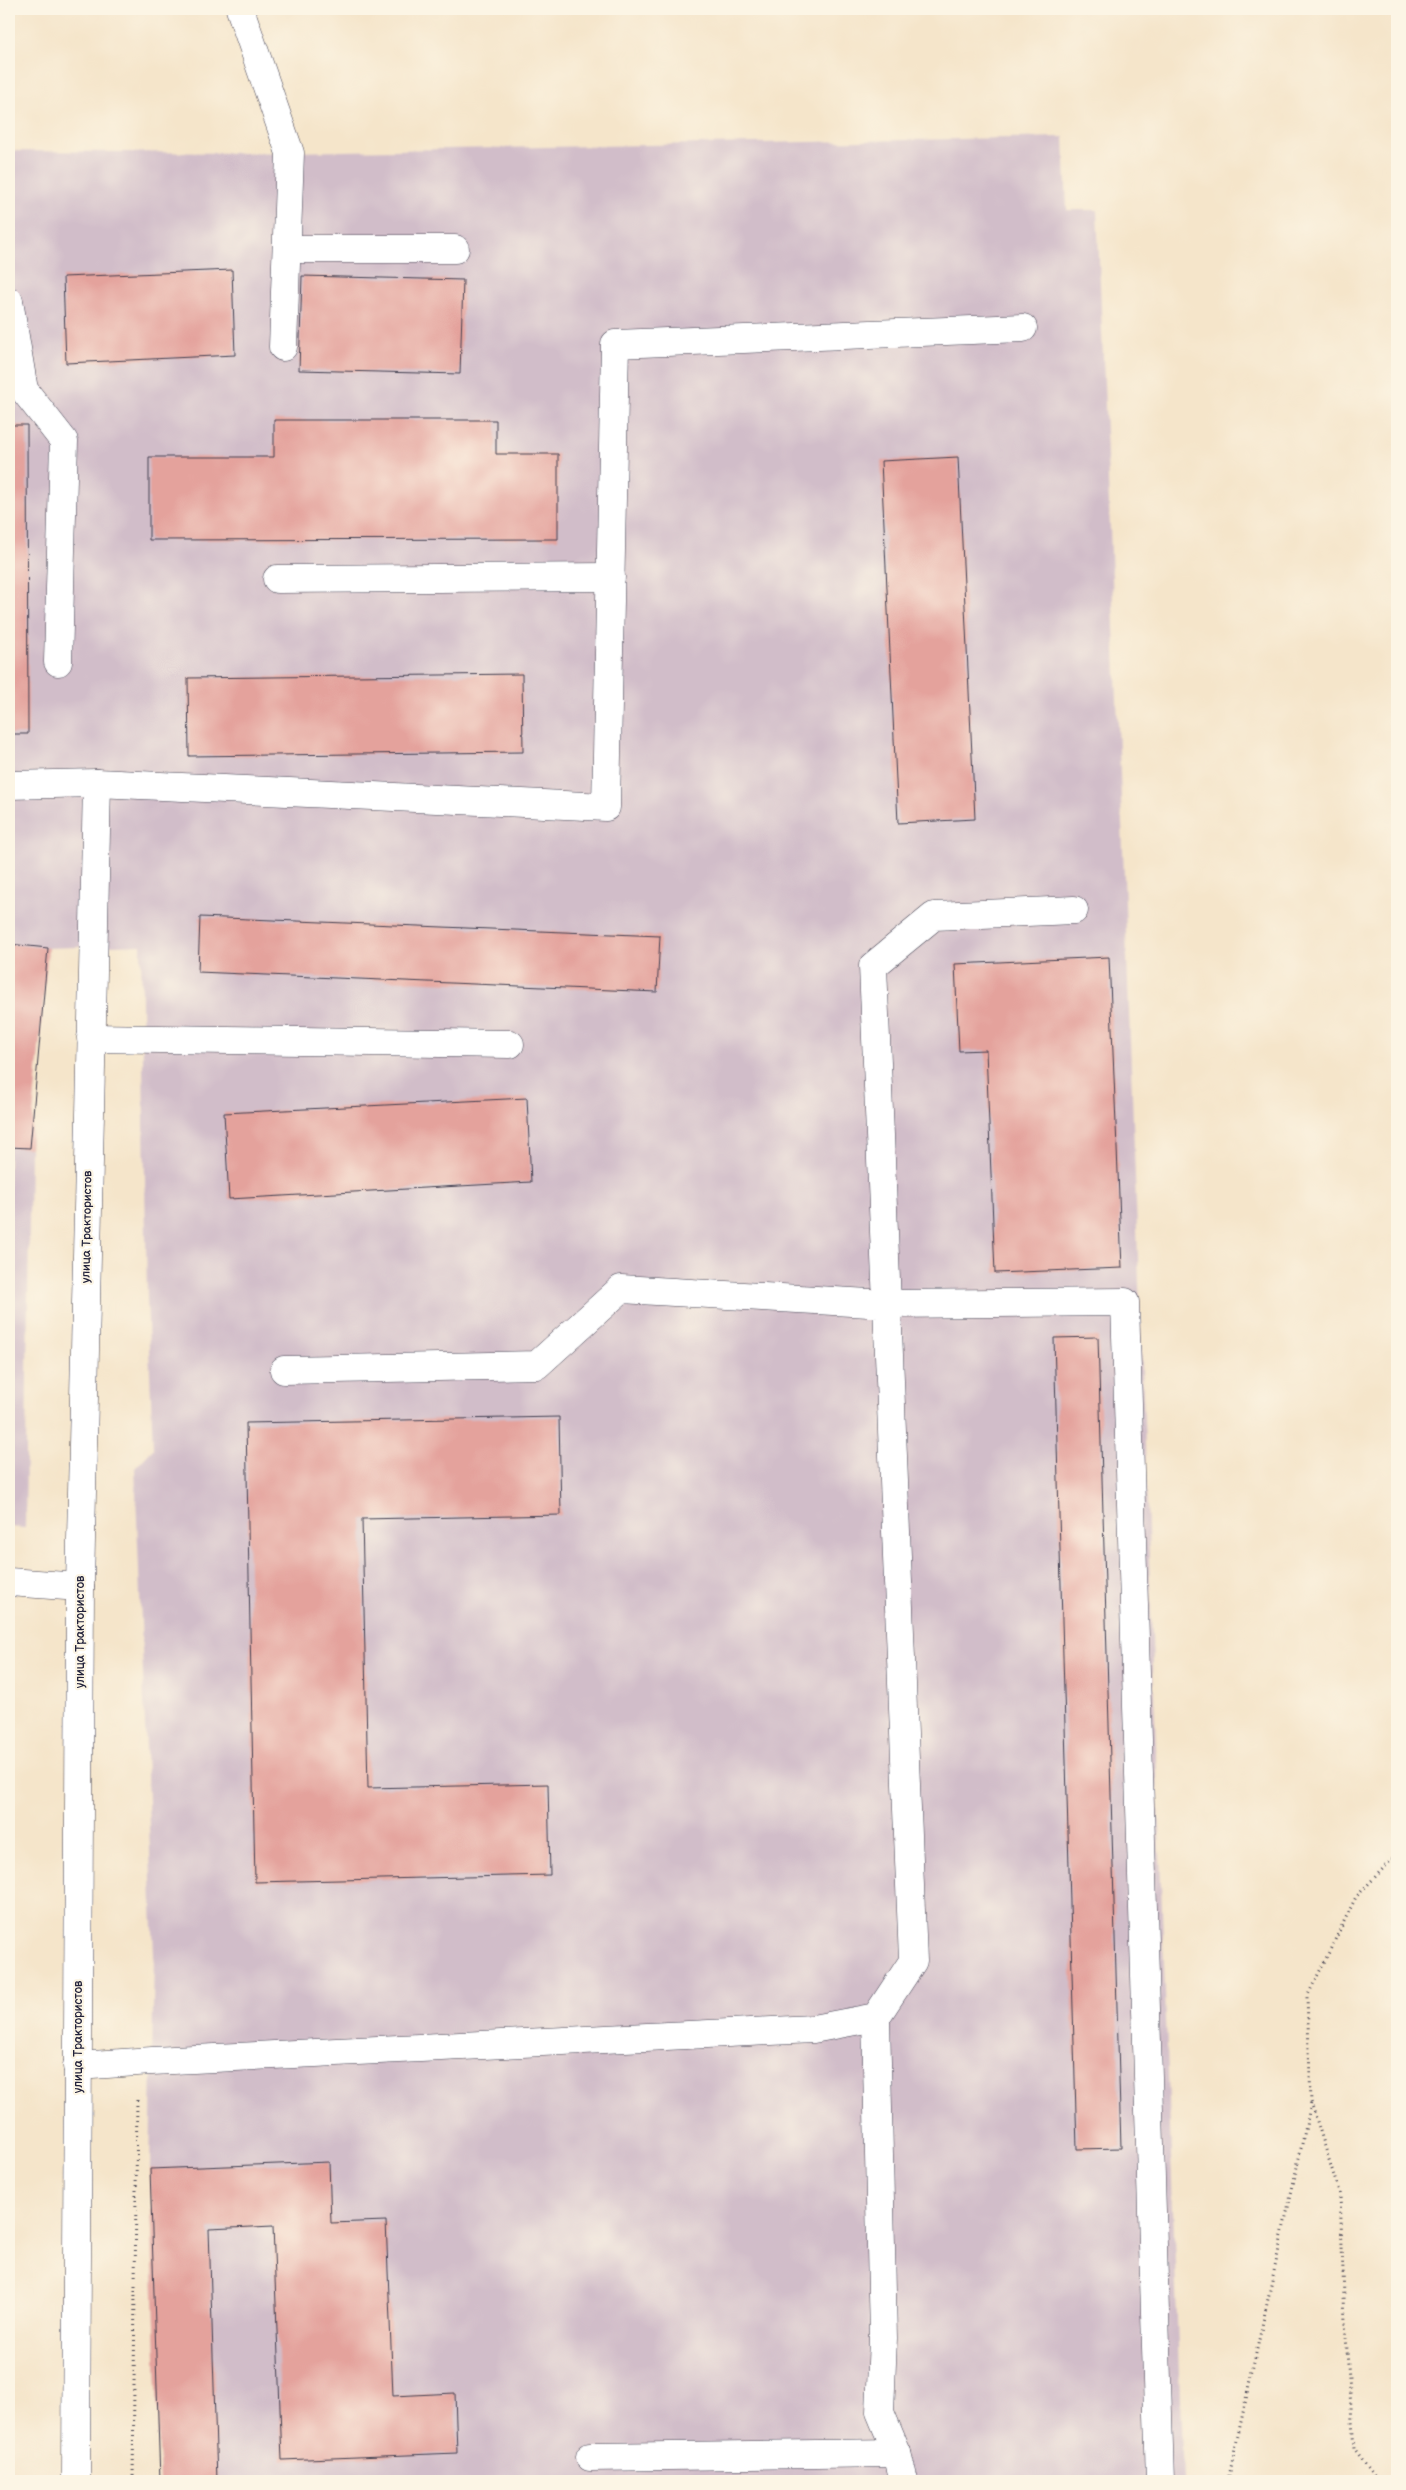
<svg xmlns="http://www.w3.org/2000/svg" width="1406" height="2490" font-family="'Balsamiq Sans',sans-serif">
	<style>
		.industrial { fill: #d1bdc9 }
		.building { fill: #e4a29c }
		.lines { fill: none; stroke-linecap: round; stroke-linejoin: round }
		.minor-casing { stroke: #423f50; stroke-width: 29 }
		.path { stroke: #423f50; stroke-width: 3; stroke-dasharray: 1 4; stroke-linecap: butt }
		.minor { stroke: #fff; stroke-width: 28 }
		.labels { text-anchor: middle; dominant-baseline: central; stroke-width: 4.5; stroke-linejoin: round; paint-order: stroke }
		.street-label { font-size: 12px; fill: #22223b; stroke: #fcf5e5 }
	</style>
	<rect width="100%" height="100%" fill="#fcf5e5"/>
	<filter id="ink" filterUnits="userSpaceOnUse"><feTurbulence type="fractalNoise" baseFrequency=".02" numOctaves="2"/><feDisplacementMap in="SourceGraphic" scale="10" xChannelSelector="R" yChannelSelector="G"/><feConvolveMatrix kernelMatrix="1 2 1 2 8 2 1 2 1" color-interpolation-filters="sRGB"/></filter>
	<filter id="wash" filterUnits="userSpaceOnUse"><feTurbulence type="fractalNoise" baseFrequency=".0096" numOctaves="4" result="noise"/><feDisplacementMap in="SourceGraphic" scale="20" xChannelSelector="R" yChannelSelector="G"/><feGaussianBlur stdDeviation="1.12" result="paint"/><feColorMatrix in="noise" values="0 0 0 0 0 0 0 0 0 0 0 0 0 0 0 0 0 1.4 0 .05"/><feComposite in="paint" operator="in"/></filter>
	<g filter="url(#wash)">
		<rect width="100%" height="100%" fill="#f5e5ca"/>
		<!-- industrial -->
		<path class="industrial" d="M1064 137 1067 210H1097L1122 822 1183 2481H160L150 2169 154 1955 135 1468 153 1449 147 1298 141 945 48 948 30 1148 25 1528 9 1527V151L239 153Z"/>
		<g id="blocks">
			<!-- building -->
			<g class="building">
				<path d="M232 270 235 355 66 363 63 277Z"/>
				<path d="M302 276 463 280 460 374 299 370Z"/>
				<path d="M274 420H496V454H558V539L149 540V457H274Z"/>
				<path d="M9 425H27L28 734H9Z"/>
				<path d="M958 457 975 819 898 823 881 461Z"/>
				<path d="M522 674 523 752 189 756 188 678Z"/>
				<path d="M200 917 660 936 657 992 198 972Z"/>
				<path d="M9 944 48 948 30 1148 9 1147Z"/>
				<path d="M1109 957 1122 1268 995 1273 986 1050 959 1051 955 964Z"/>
				<path d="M527 1098 531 1182 229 1199 224 1113Z"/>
				<path d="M1098 1337 1121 2148 1077 2149 1054 1338Z"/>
				<path d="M559 1417 561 1515 362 1519 368 1788 548 1784 550 1875 255 1882 246 1423Z"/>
				<path d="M329 2162 331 2223 386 2221 393 2396 455 2393 457 2453 282 2460 273 2226 209 2229 217 2481H160L150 2169Z"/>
			</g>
		</g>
	</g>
	<g filter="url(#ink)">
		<use href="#blocks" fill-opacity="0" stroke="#423f50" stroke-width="1"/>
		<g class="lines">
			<!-- minor casing -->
			<g class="minor-casing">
				<g id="minor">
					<path d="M240 9 290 153 283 347"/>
					<path d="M287 249H455"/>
					<path d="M9 301 24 390 64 441 58 662"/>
					<path d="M277 579 611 577"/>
					<path d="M9 785 97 783 606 807 615 344 1023 328"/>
					<path d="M1074 910 934 916 873 966 887 1304 1125 1302 1160 2481"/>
					<path d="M91 1038 510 1044"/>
					<path d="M9 1582 80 1587"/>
					<path d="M876 2017 883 2338 880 2412 897 2453 904 2481"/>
					<path d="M77 2066 152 2061 813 2029 876 2017 913 1961 887 1304 621 1289 537 1365 284 1370"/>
					<path d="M590 2457 897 2453"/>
					<path d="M76 2481 80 1587 97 783"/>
				</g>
			</g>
			<!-- path -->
			<g class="path">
				<path d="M133 2481 137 2097"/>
				<path d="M1228 2481 1311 2103"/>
				<path d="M1377 2481 1354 2449 1345 2322 1340 2195 1311 2102 1307 1997 1356 1897 1397 1854"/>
				<path d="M1384 2481 1397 2480"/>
			</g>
			<!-- minor -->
			<use href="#minor" class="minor"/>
		</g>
	</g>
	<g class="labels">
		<!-- street labels -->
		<g class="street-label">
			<text transform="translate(87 1227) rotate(-89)">улица Трактористов</text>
			<text transform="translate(80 1632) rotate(-90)">улица Трактористов</text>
			<text transform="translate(78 2037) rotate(-90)">улица Трактористов</text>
		</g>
	</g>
	<!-- margin -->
	<rect width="1406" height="2490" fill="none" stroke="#fcf5e5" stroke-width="30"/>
</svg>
